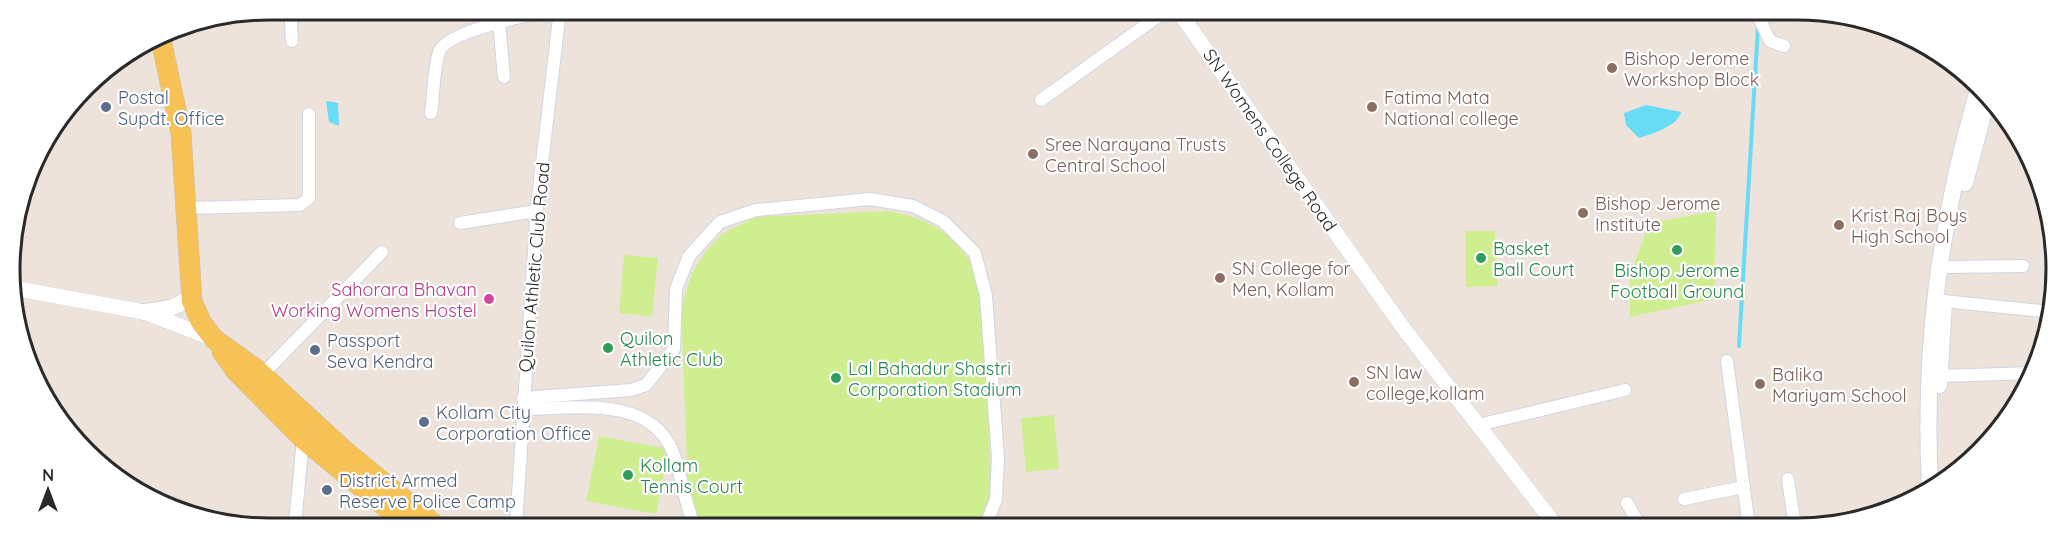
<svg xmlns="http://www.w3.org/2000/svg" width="2065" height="538" font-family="Quicksand,sans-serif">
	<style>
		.pitch { fill: #cfee8f }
		.water { fill: #68dcf4 }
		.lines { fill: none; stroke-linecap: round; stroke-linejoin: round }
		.stream { stroke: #68dcf4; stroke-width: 4 }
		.minor-casing { stroke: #d0d5e3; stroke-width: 14 }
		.tertiary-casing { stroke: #d0d5e3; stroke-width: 16 }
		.secondary-casing { stroke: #d0d5e3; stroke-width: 18 }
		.primary-casing { stroke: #c3c3c3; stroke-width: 21 }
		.minor { stroke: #fff; stroke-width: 12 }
		.tertiary { stroke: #fff; stroke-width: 15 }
		.secondary { stroke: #fff; stroke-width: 16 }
		.primary { stroke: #f7c255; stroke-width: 20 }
		.education-dot { fill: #8d6e63; stroke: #fff; stroke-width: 2 }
		.service-dot { fill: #5c6f8a; stroke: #fff; stroke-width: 2 }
		.leisure-dot { fill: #2e9e5b; stroke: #fff; stroke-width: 2 }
		.hotel-dot { fill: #d1479c; stroke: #fff; stroke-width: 2 }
		.labels { text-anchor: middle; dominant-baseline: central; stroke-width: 4.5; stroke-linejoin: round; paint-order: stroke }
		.education-label { font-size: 18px; fill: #785e54; stroke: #fff; text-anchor: start }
		.service-label { font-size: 18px; fill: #4e5e75; stroke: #fff; text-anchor: start }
		.street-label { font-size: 18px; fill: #2a2a2a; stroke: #fff }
		.leisure-label { font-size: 18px; fill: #27864d; stroke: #fff; text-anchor: start }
		.hotel-label { font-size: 18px; fill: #b23c85; stroke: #fff; text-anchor: end }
		.rim { fill: none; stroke: #2a2a2a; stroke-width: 3 }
	</style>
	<rect width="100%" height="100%" fill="#ede3db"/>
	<!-- pitch -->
	<g class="pitch">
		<path d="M888 211C945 222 965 243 986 296L991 503 983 525H697L688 491 681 308 692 273 706 251 722 234 755 217Z"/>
		<path d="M1716 211 1714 299 1630 317V276L1649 223Z"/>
		<path d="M1465 231H1495L1498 286 1466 287Z"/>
		<path d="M624 255 658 258 652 317 619 313Z"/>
		<path d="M1054 415 1059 469 1026 472 1021 418Z"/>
		<path d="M599 436 669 449 656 514 586 501Z"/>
	</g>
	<!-- water -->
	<g class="water">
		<path d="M326 101 338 103 339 126 329 122Z"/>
		<path d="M1646 105 1681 112C1678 126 1652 134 1639 138L1626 125 1624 113Z"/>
	</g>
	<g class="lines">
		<!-- stream -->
		<path class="stream" d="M1739 346 1758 27"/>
		<!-- minor casing -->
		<g class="minor-casing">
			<g id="minor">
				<path d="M290 9 292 41"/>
				<path d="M1757 14 1770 41 1784 46"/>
				<path d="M499 22 504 77"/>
				<path d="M1041 100 1164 12"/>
				<path d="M431 113C434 94 433 71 439 52 446 31 529 15 551 10"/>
				<path d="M185 208 300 205 309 198V114"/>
				<path d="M460 223 536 211"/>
				<path d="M1948 267 2023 266"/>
				<path d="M1944 301 2051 312"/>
				<path d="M1727 361 1749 527"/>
				<path d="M262 375 382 252"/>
				<path d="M1940 376 2033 373"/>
				<path d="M523 398 631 390 646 385 674 349 676 289 689 256 720 222 756 210 870 199 913 206 943 221 975 253 986 296 998 458 996 499 986 525"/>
				<path d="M523 409C571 409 648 394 672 450 682 474 684 501 694 525"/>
				<path d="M1478 425 1625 390"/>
				<path d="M1788 479 1795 527"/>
				<path d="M1684 499 1744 487"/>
				<path d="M1627 503 1640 526"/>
				<path d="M295 524 303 439"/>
				<path d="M516 525 537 206 560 10"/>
			</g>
		</g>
		<!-- tertiary casing -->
		<g class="tertiary-casing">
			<g id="tertiary">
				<path d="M1179 12 1404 329 1556 526"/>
				<path d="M13 288 144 312 214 339"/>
			</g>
		</g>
		<!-- secondary casing -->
		<g class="secondary-casing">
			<g id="secondary">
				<path d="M1965 183 1987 100"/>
				<path d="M144 312C162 310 180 309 191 294"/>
				<path d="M1939 385 1944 303"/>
				<path d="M1930 488C1923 349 1939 224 1978 90"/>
			</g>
		</g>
		<!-- primary casing -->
		<g class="primary-casing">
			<g id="primary">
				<path d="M160 35 181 133 192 301 201 322 214 339 256 369 344 450 434 524"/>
				<path d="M222 351 235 370 303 439 406 524"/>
			</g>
		</g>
		<!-- minor -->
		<use href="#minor" class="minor"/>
		<!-- tertiary -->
		<use href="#tertiary" class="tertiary"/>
		<!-- secondary -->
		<use href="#secondary" class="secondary"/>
		<!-- primary -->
		<use href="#primary" class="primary"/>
	</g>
	<!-- markers -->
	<g class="education-dot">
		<circle cx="1612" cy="68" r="6"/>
		<circle cx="1372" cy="107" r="6"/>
		<circle cx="1033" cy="154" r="6"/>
		<circle cx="1583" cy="213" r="6"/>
		<circle cx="1839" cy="225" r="6"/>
		<circle cx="1220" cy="278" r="6"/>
		<circle cx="1354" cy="382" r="6"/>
		<circle cx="1760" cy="384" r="6"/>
	</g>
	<g class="service-dot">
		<circle cx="106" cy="107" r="6"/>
		<circle cx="315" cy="350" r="6"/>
		<circle cx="424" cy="422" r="6"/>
		<circle cx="327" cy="490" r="6"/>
	</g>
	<g class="leisure-dot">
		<circle cx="1677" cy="250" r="6"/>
		<circle cx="1481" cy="258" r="6"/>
		<circle cx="608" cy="348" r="6"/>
		<circle cx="836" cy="378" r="6"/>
		<circle cx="628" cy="475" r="6"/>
	</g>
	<circle class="hotel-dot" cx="489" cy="299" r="6"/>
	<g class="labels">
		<!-- education labels -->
		<g class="education-label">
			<text x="1624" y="58">Bishop Jerome<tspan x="1624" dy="21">Workshop Block</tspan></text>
			<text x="1384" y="97">Fatima Mata<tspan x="1384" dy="21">National college</tspan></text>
			<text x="1045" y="144">Sree Narayana Trusts<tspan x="1045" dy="21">Central School</tspan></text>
			<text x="1595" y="203">Bishop Jerome<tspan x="1595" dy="21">Institute</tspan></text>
			<text x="1851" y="215">Krist Raj Boys<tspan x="1851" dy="21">High School</tspan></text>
			<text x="1232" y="268">SN College for<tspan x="1232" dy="21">Men, Kollam</tspan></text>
			<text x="1366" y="372">SN law<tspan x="1366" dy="21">college,kollam</tspan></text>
			<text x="1772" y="374">Balika<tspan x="1772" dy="21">Mariyam School</tspan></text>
		</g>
		<!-- service labels -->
		<g class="service-label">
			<text x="118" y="97">Postal<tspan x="118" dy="21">Supdt. Office</tspan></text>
			<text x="327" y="340">Passport<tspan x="327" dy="21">Seva Kendra</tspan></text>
			<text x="436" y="412">Kollam City<tspan x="436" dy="21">Corporation Office</tspan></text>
			<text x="339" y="480">District Armed<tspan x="339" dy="21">Reserve Police Camp</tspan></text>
		</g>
		<!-- street labels -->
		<g class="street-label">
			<text transform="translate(1270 140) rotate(55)">SN Womens College Road</text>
			<text transform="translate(534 267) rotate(-85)">Quilon Athletic Club Road</text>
		</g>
		<!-- leisure labels -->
		<g class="leisure-label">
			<text x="1493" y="248">Basket<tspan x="1493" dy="21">Ball Court</tspan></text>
			<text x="1677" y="270" text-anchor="middle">Bishop Jerome<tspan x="1677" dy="21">Football Ground</tspan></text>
			<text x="620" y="338">Quilon<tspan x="620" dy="21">Athletic Club</tspan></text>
			<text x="848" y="368">Lal Bahadur Shastri<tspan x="848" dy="21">Corporation Stadium</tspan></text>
			<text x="640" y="465">Kollam<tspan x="640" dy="21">Tennis Court</tspan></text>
		</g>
		<!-- hotel labels -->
		<g class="hotel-label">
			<text x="477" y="289">Sahorara Bhavan<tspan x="477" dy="21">Working Womens Hostel</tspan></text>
		</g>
	</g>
	<!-- crop -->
	<path d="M0 0H2065V538H0ZM269 20H1797A249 249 0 0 1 2046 269V269A249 249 0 0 1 1797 518H269A249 249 0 0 1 20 269V269A249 249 0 0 1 269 20Z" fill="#fff" fill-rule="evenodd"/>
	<path class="rim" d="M269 20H1797A249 249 0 0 1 2046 269V269A249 249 0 0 1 1797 518H269A249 249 0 0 1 20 269V269A249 249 0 0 1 269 20Z"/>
	<!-- north arrow -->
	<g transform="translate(48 490)" stroke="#ffffff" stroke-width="4.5" paint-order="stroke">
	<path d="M0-4.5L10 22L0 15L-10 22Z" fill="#2a2a2a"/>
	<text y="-9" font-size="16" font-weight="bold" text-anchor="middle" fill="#2a2a2a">N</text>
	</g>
</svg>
